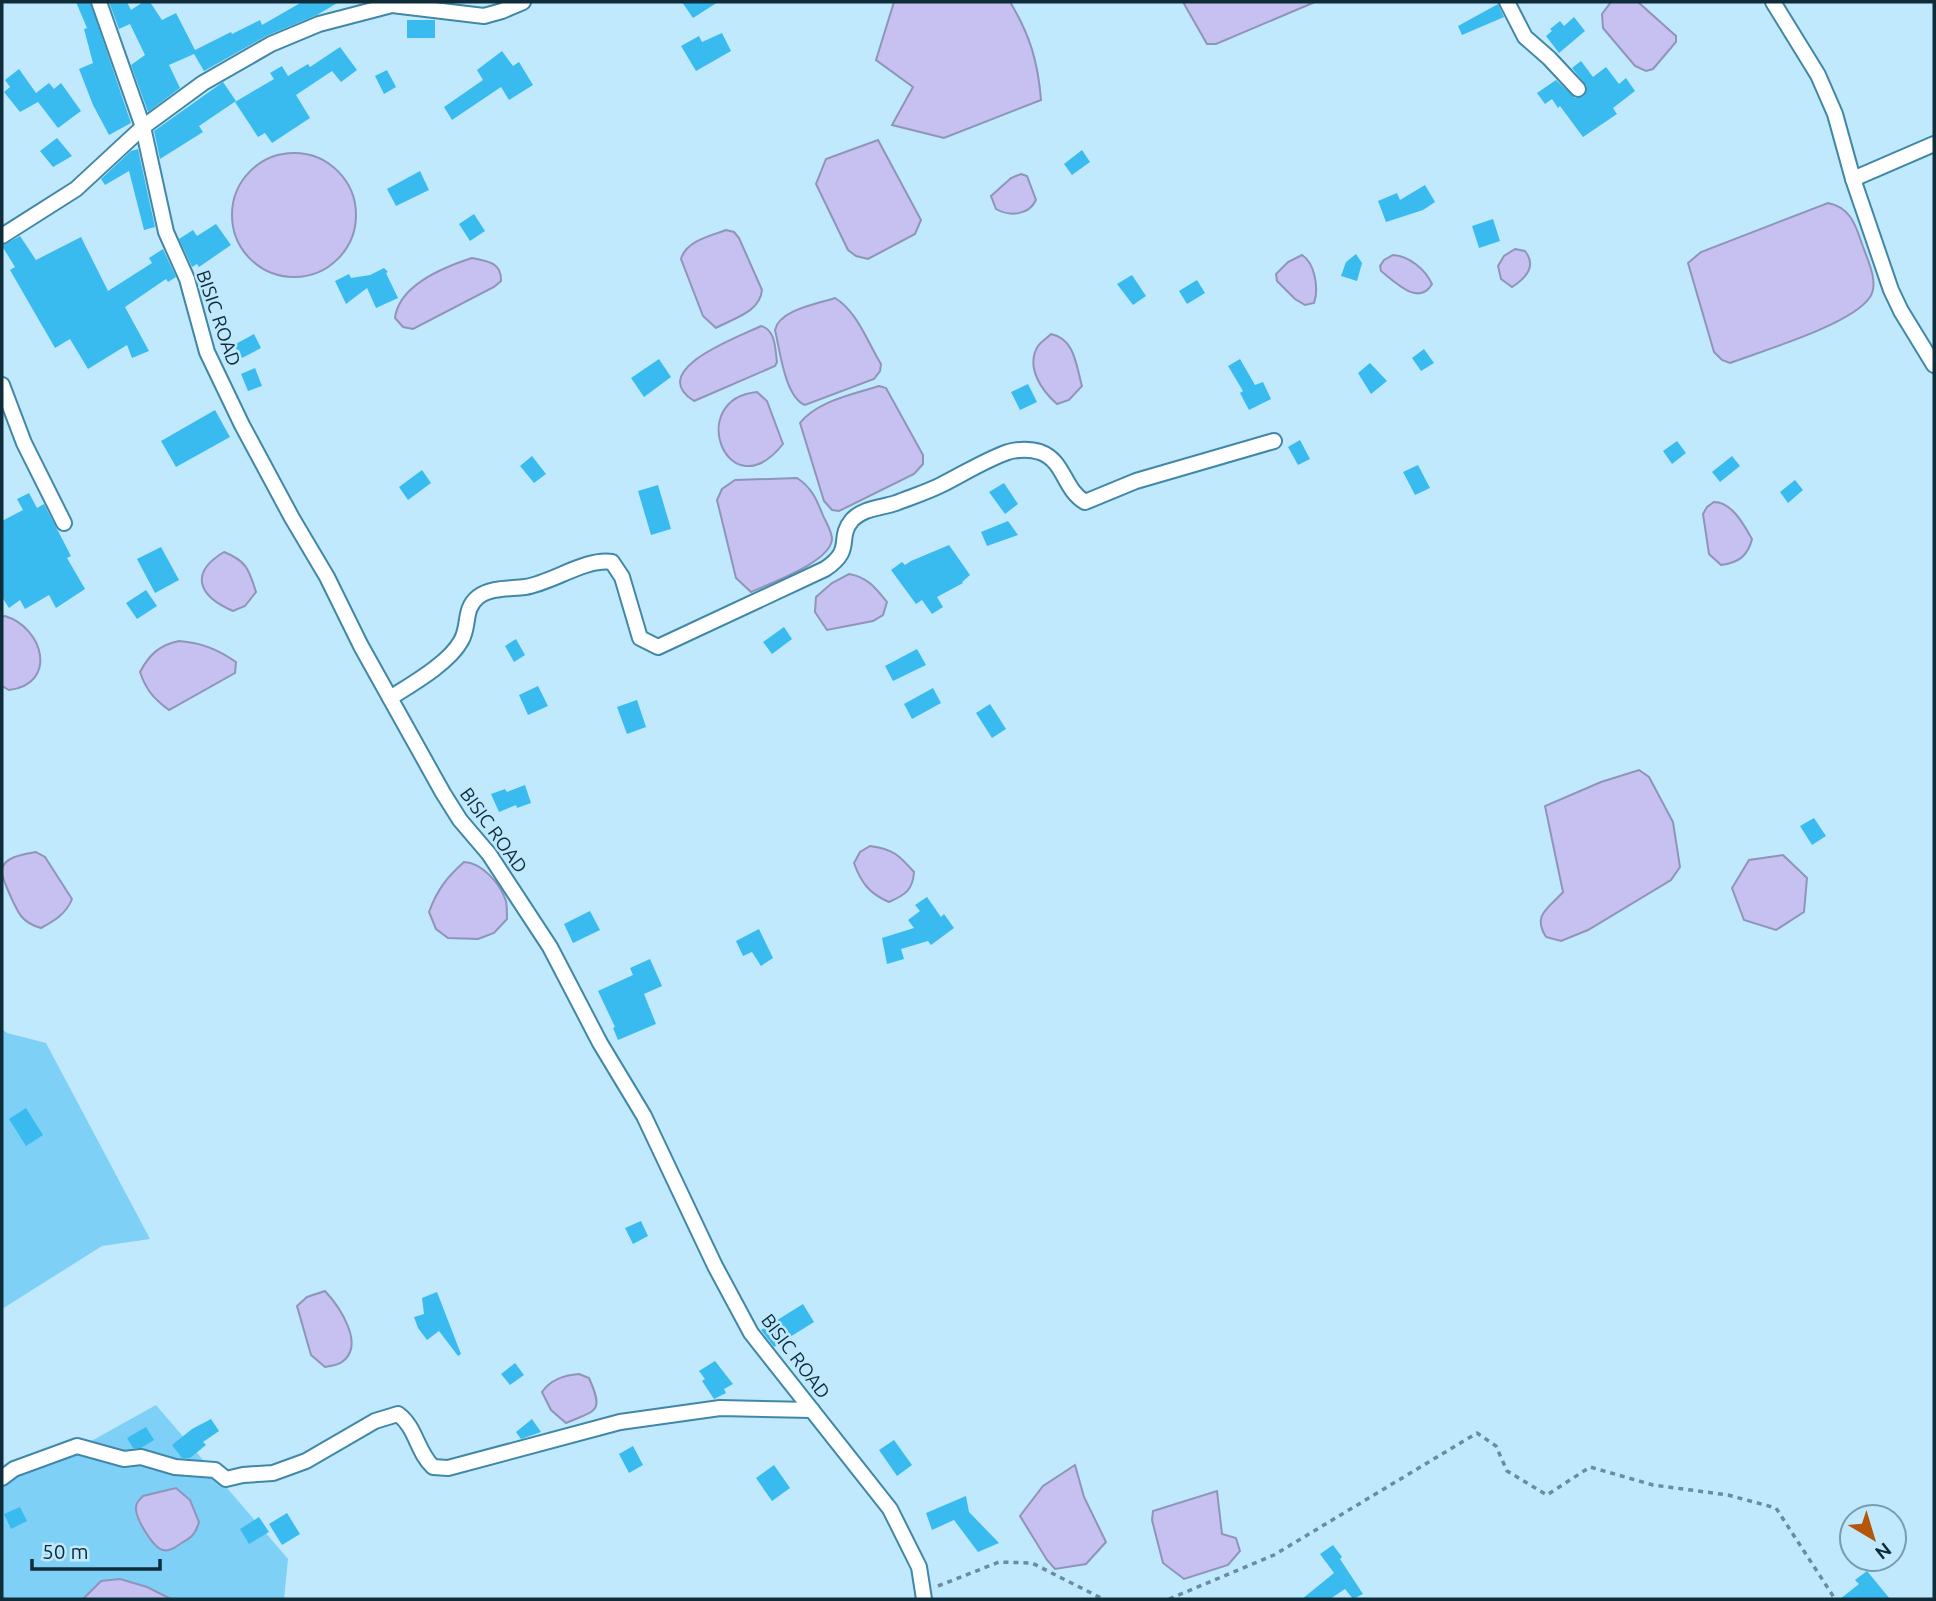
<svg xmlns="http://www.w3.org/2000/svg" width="1936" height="1601" font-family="Ubuntu,sans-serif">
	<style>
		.green { fill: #7ed0f7 }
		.water { fill: #c6c1f0; stroke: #8f94b9; stroke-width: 2 }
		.building { fill: #39bbf0 }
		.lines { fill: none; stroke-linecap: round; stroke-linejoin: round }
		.minor-casing { stroke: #4087a8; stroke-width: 18 }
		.path { stroke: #698c9e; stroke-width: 3.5; stroke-dasharray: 5 5; stroke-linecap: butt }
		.minor { stroke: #fff; stroke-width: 14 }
		.labels { text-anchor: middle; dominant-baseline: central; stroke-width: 5; stroke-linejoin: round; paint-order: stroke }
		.street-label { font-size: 19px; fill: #0e2c39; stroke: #c0e9fe }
	</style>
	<rect width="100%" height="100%" fill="#c0e9fe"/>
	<!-- green -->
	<g class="green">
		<path d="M2 1029 7 1033 46 1043 150 1239 102 1246 2 1309Z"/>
		<path d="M156 1405 288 1559 284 1599H171L147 1587 100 1581 83 1599H2V1482L16 1471 95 1439Z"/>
	</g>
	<!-- water -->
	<g class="water">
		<path d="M894 2H1010C1030 35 1038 62 1041 100L944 138 892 125 913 87 876 60Z"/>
		<path d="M1183 2H1315L1216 44H1207Z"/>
		<path d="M1611 2H1638L1676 36V42L1653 69 1646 71 1635 66 1603 28 1602 14Z"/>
		<path d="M878 140 921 220 915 234 868 259 856 256 848 250 816 184 826 159Z"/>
		<circle cx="294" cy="215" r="62"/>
		<path d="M1021 174 1027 176 1036 200C1029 215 1010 217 996 209L991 196 1011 178Z"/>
		<path d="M1828 203C1849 207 1855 223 1861 241 1866 257 1880 282 1870 297 1853 324 1762 351 1730 363L1722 360 1714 352 1688 263 1701 252Z"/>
		<path d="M726 230 734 232 739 238 762 290C760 312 734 318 716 328L703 316 681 259C686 241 710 236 726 230Z"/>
		<path d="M1515 249 1525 251C1537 266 1526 278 1512 287L1501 279 1498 266 1504 256Z"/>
		<path d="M1302 255C1315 263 1319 289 1314 303L1305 305 1295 299 1277 281 1276 274 1288 262Z"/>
		<path d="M1393 255C1409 256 1425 269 1432 284 1419 307 1395 282 1381 271L1380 266 1384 260Z"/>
		<path d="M472 258C488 261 502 263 501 281L494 287 413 329 403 327 395 318C399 285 444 267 472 258Z"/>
		<path d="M835 298C857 311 868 343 881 364L880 371 874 379 805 405C785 397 780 351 775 330 779 310 817 304 835 298Z"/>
		<path d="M761 326C776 330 775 349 777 362L775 366 694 401C645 370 739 337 761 326Z"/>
		<path d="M1051 334C1075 339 1076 365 1082 386L1069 400 1057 404C1042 391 1025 367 1038 346 1041 342 1047 338 1051 334Z"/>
		<path d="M879 386 886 388 923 455V464L914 474 839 511 832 510 824 501 800 423C817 401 854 394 879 386Z"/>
		<path d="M757 392 767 401 783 444C728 513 684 399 757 392Z"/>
		<path d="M797 478C811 487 816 498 822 513 825 521 832 531 832 539 831 562 770 583 751 592L736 578 717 500 722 489 735 480Z"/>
		<path d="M1714 502C1732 502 1744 525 1752 539 1748 556 1738 563 1721 565L1709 554 1703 514 1707 507Z"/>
		<path d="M224 552C247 561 249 570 256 592L245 606 233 611C198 596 189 573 224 552Z"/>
		<path d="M849 574C867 577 875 587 887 602L883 615 873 621 827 630 815 612 816 597 832 583Z"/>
		<path d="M5 616C44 628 58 684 9 690L2 686V617Z"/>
		<path d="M179 641C202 643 217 649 236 662L235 673 169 710C154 699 146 690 140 672 149 655 159 645 179 641Z"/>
		<path d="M1639 770 1649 777 1673 822 1680 867 1671 880 1588 930 1561 941 1546 937C1532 915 1548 909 1563 892L1545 806 1601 782Z"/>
		<path d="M870 846C893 849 899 855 914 872 913 890 905 895 889 902 870 894 861 883 854 863L860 852Z"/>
		<path d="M36 852 45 857 72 899C66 914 54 921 41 928 33 926 26 922 21 916 16 909 0 876 2 869 5 856 26 854 36 852Z"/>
		<path d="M1783 855 1807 878 1804 912 1776 930 1744 920 1732 888 1749 860Z"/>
		<path d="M464 862C482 863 500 883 506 901 507 906 507 913 507 919L494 933 478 939 448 938 436 929 429 912C437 890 447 877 464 862Z"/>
		<path d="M325 1291C339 1306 366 1345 342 1362 338 1365 331 1366 325 1367L311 1355 297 1306 307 1297Z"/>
		<path d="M579 1374 589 1378C604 1412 597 1410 566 1423L551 1410 542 1392C551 1379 564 1375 579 1374Z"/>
		<path d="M1075 1465 1084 1497 1106 1542 1086 1564 1055 1569 1047 1560 1020 1516 1043 1486Z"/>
		<path d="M176 1488 190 1500 199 1522C196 1532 193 1537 183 1542 177 1546 170 1552 163 1550 153 1548 137 1520 136 1510 135 1504 139 1500 143 1496Z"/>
		<path d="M1217 1491 1222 1534 1236 1538 1240 1551 1228 1565 1184 1579 1163 1563 1152 1520 1153 1511Z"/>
		<path d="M120 1579 147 1587 171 1599H83L101 1581Z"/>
	</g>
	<!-- building -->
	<g class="building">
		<path d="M76 2H90L131 123 109 135 93 105 79 69 93 63 84 29 87 28Z"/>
		<path d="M109 2H127L131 10 143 2H150L162 20 176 13 195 50 231 32 232 34 260 20 262 25 302 2H339L317 15 266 36 204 71 194 54 169 65 180 88 148 112 131 65 145 55 130 24 119 29Z"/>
		<path d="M682 2H718L693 18Z"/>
		<path d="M1498 4 1504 17 1462 35 1458 26Z"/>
		<path d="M1574 17 1585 31 1559 53 1546 36 1552 31 1550 29 1560 21 1564 26Z"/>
		<rect x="407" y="20" width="28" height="18"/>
		<path d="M722 33 731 51 696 71 681 46 699 36 702 42Z"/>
		<path d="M340 47 357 70 341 82 332 71 296 95 310 118 272 143 265 133 258 137 235 102 274 79 270 73 282 66 288 76 308 64 310 67Z"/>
		<path d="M502 51 513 66 519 62 533 85 509 100 501 87 452 120 444 107 483 80 477 70Z"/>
		<path d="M1581 61 1593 77 1606 67 1619 84 1626 78 1635 91 1613 108 1617 114 1583 137 1560 106 1558 108 1552 99 1545 104 1537 93 1556 80 1575 98 1584 96 1587 86 1572 68Z"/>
		<path d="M19 69 36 93 49 83 54 89 61 83 81 111 58 128 38 102 20 112 4 92 10 87 5 80Z"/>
		<path d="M387 70 396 87 384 94 375 76Z"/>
		<path d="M223 82 236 101 199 126 203 132 160 159 154 131Z"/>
		<path d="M57 138 72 156 53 167 40 151Z"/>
		<path d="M138 149 155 227 144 230 129 171 105 185 101 179 131 151Z"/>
		<path d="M1082 150 1090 162 1072 175 1064 164Z"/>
		<path d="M420 171 429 190 396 206 387 189Z"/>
		<path d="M1425 185 1435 202 1423 210 1386 222 1378 201 1397 193 1400 200Z"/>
		<path d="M474 214 485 231 470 241 459 224Z"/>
		<path d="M1493 219 1500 241 1479 248 1472 226Z"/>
		<path d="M216 224 231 245 199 267 197 264 192 267 179 239 193 230 197 236Z"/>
		<path d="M20 236 36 260 81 237 108 291 152 263 149 258 163 249 176 277 168 282 166 279 125 307 149 351 132 358 127 345 88 369 70 339 55 348 10 270 15 267 2 246Z"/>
		<path d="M1356 254 1362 263 1357 281 1341 276 1346 262Z"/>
		<path d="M384 268 388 272 386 273 398 298 376 308 367 288 346 304 335 281 349 274 351 278 370 275Z"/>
		<path d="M1132 275 1146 296 1133 305 1117 284Z"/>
		<path d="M1197 280 1205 293 1187 304 1179 291Z"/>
		<path d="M254 334 261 348 242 358 234 345Z"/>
		<path d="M1424 349 1434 363 1421 371 1412 358Z"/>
		<path d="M659 359 671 377 644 397 631 378Z"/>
		<path d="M1240 359 1255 385 1263 382 1271 399 1249 410 1240 393 1243 391 1228 366Z"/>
		<path d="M1370 363 1387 381 1371 394 1358 373Z"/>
		<path d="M255 368 262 386 248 391 241 374Z"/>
		<path d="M1028 384 1037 402 1020 410 1011 392Z"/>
		<path d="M215 410 230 437 176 467 161 441Z"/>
		<path d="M1300 440 1310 459 1298 465 1288 447Z"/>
		<path d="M1677 441 1686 453 1672 464 1663 451Z"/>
		<path d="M532 456 546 474 534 483 520 466Z"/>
		<path d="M1732 456 1740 466 1720 482 1712 472Z"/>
		<path d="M1418 465 1430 488 1415 495 1403 472Z"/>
		<path d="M422 470 431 483 408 500 399 487Z"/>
		<path d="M1795 480 1803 490 1788 503 1780 492Z"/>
		<path d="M1004 483 1018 504 1005 514 989 492Z"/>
		<path d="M658 485 671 529 651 535 638 491Z"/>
		<path d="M29 493 37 508 44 504 71 556 67 558 85 589 56 608 49 595 25 609 20 600 9 608 2 597V521L23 510 17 499Z"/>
		<path d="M1008 521 1018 535 987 546 981 532Z"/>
		<path d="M949 545 970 575 962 582 963 583 937 597 943 607 932 614 922 600 916 604 891 570 902 562 905 565 911 561Z"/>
		<path d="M161 547 179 580 155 593 137 559Z"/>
		<path d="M146 590 157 606 137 619 126 603Z"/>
		<path d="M784 627 792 639 772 654 763 642Z"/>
		<path d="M516 639 525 655 514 662 505 646Z"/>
		<path d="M917 649 926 665 893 681 885 666Z"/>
		<path d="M538 686 548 706 528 715 519 695Z"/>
		<path d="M933 688 941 703 912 719 904 704Z"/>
		<path d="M637 700 646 727 627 734 617 707Z"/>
		<path d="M990 704 1006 729 992 738 976 713Z"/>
		<path d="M525 785 531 803 517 808 516 805 499 812 491 794 505 789 507 792Z"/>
		<path d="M1814 818 1826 836 1812 845 1800 826Z"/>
		<path d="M927 897 941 917 944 914 954 928 931 945 928 941 901 949 904 959 887 964 882 938 914 928 908 920 920 911 915 905Z"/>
		<path d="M590 911 600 930 573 943 564 924Z"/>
		<path d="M759 929 773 958 761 966 752 952 743 956 736 941Z"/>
		<path d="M650 959 662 986 644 994 656 1024 618 1040 613 1028 615 1027 598 991 633 975 630 968Z"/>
		<path d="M26 1108 43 1135 26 1146 9 1119Z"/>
		<path d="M641 1221 648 1236 633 1244 625 1228Z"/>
		<path d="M437 1292 461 1354 458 1356 439 1331 427 1340 418 1328 414 1317 424 1314 422 1298Z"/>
		<path d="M803 1304 814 1322 774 1347 761 1330Z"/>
		<path d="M715 1361 733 1384 724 1389 726 1393 714 1399 702 1381 705 1379 699 1371Z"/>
		<path d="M515 1363 524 1375 510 1385 501 1374Z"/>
		<path d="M211 1419 219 1431 203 1442 206 1445 190 1458H182L172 1445 192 1429Z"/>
		<path d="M532 1419 541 1432 521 1439 516 1432Z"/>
		<path d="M146 1427 154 1440 141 1448H133L127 1438Z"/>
		<path d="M894 1440 912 1465 897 1476 879 1450Z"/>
		<path d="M633 1446 643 1465 629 1473 619 1454Z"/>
		<path d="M774 1465 790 1488 772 1501 756 1478Z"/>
		<path d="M966 1496 969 1512 999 1543 978 1552 954 1520 932 1530 926 1513Z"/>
		<path d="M20 1507 27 1521 11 1529 4 1514Z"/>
		<path d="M287 1513 300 1534 282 1545 269 1524Z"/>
		<path d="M259 1517 269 1532 249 1544 240 1529Z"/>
		<path d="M1333 1545 1342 1557 1340 1559 1363 1594 1353 1599 1345 1589 1330 1599H1302L1334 1573 1320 1554Z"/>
		<path d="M1867 1571 1890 1599H1840L1859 1584 1855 1580Z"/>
	</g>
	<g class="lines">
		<!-- minor casing -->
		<g class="minor-casing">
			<g id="minor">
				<path d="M99 2 143 127 166 232 187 279 207 352 242 425 292 518 327 577 361 646 443 793 460 820 489 854 550 947 600 1043 644 1116 715 1266 751 1333 890 1509 919 1567 924 1599"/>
				<path d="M1507 2 1525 37 1549 58 1578 89"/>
				<path d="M1773 2 1818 75 1835 114 1853 179 1891 290 1901 311 1934 365"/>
				<path d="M1853 179 1934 144"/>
				<path d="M2 236 76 189 143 127 203 83 271 44 319 24 392 5 484 16 502 11 523 2"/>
				<path d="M2 385 24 443 64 523"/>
				<path d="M390 698C412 684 449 663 461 641 470 626 463 609 478 597 491 587 510 589 525 587 552 583 585 558 612 562L622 577 640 638 658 647 825 569C855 549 836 539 852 520 863 508 881 508 896 503 911 497 927 492 941 485 963 474 985 460 1008 452 1018 449 1031 449 1040 452 1065 461 1063 489 1085 502L1136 481 1274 441"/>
				<path d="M2 1478 14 1469 77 1446 124 1459 141 1457 175 1467 215 1470 226 1479 243 1475 273 1473 306 1461 375 1421 398 1414C416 1427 417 1452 433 1467L448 1468 620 1422 720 1408 812 1410"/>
			</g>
		</g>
		<!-- path -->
		<g class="path">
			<path d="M938 1586 999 1562 1032 1563 1103 1599"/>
			<path d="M1169 1599 1274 1555 1477 1433 1496 1446 1507 1471 1547 1495 1590 1467 1653 1485 1728 1495 1776 1508 1835 1599"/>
		</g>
		<!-- minor -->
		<use href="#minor" class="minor"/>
	</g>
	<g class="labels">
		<!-- street labels -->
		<g class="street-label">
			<text transform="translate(219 318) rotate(71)">BISIC ROAD</text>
			<text transform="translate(494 830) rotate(54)">BISIC ROAD</text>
			<text transform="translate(796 1356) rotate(53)">BISIC ROAD</text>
		</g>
	</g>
	<!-- border -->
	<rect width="1936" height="1601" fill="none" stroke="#0e2c39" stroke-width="7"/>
	<!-- north arrow -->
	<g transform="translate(1873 1538) rotate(142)"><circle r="33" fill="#c0e9fe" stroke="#799daf" stroke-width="2"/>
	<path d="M0-5L12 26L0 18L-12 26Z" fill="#b5560a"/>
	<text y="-10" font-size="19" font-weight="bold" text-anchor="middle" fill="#0e2c39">N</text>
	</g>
	<!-- scale -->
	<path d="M32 1559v10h128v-10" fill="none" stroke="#0e2c39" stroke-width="3.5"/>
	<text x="42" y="1559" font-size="21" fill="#0e2c39" stroke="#c0e9fe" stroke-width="5" paint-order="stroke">50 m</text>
</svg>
